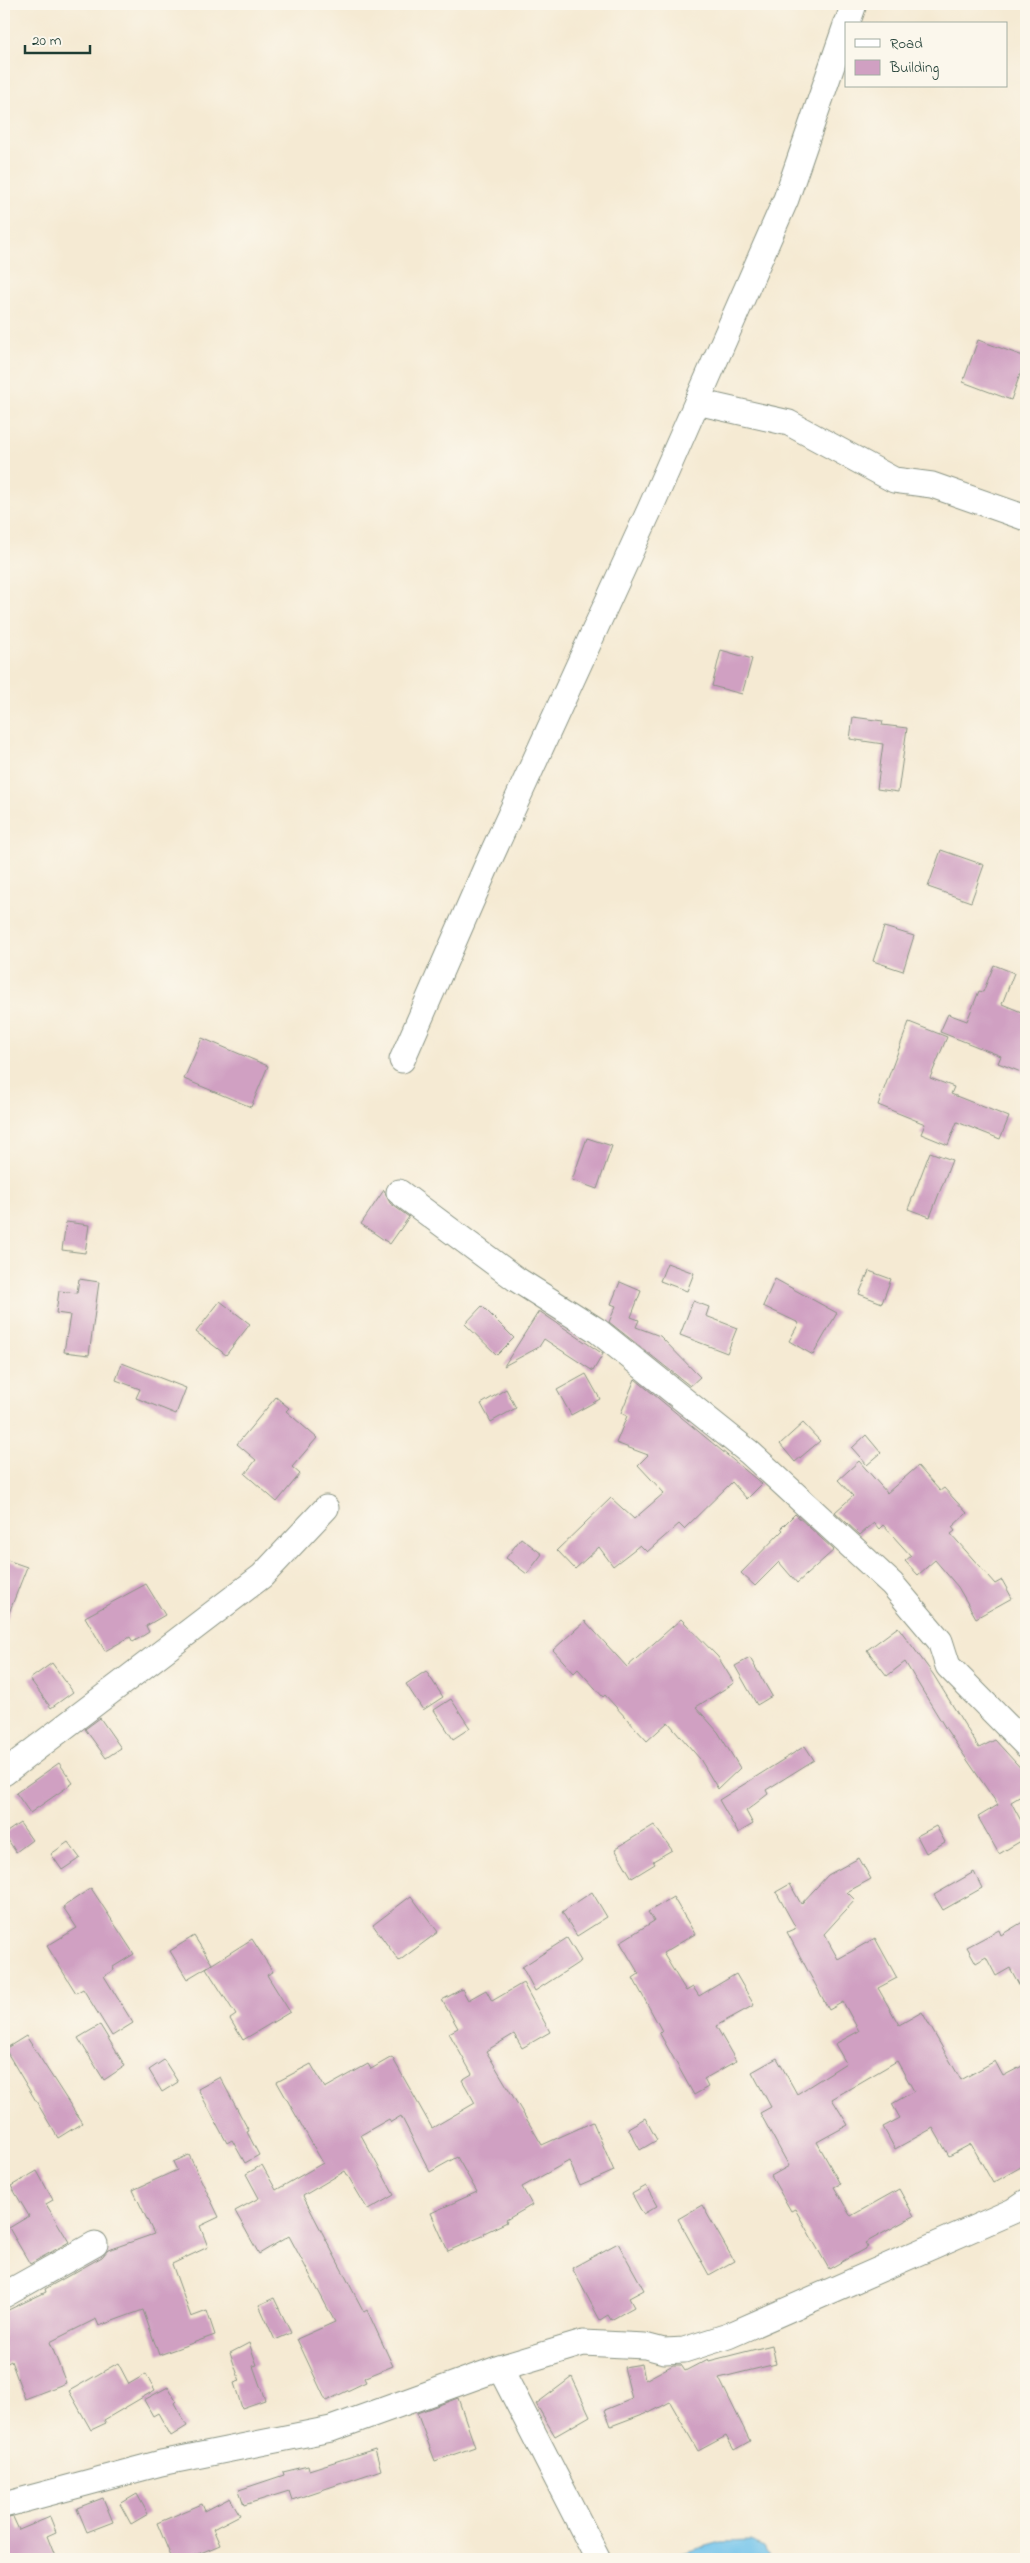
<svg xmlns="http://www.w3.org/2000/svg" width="1030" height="2563" font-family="'Indie Flower',sans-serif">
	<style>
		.water { fill: #6ec2eb; stroke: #468090 }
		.building { fill: #d0a0c2 }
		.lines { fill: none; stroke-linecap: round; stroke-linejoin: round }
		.street-casing { stroke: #8a9484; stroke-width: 27 }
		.street { stroke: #fff; stroke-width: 25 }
	</style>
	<rect width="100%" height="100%" fill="#fbf7ec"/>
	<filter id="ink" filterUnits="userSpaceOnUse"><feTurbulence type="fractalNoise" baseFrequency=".02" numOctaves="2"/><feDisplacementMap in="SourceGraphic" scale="10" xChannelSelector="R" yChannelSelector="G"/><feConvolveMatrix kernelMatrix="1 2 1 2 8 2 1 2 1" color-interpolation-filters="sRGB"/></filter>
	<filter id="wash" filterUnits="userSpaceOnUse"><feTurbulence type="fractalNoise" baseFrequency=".0096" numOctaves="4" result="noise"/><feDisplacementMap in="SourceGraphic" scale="20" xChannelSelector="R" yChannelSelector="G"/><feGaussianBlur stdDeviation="1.12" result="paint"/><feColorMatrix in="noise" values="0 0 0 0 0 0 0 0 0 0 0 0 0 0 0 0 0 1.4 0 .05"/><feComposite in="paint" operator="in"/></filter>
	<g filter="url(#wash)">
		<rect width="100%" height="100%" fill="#f5ead3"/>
		<!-- water -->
		<path class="water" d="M750 2541 765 2547 771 2559H669L675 2555 721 2542Z"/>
		<g id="blocks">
			<!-- building -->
			<g class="building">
				<path d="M978 340 1026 357 1011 400 963 382Z"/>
				<path d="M721 650 752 659 742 694 712 686Z"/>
				<path d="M853 717 883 721 882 725 907 728 898 792 877 789 883 744 850 739Z"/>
				<path d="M941 850 984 865 971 902 928 887Z"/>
				<path d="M884 927 914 936 903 971 873 961Z"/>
				<path d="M994 965 1014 973 1002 1004 1026 1014V1074L998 1063 1001 1056 940 1032 948 1014 967 1021 979 991 983 992Z"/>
				<path d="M909 1022 947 1037 930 1078 954 1087 951 1094 1009 1117 1000 1139 957 1122 948 1145 921 1134 925 1124 878 1105Z"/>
				<path d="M202 1038 268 1066 251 1107 184 1079Z"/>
				<path d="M587 1138 612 1146 597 1189 572 1180Z"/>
				<path d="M930 1152 952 1160 930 1217 908 1209Z"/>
				<path d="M384 1190 390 1203 409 1217 390 1244 361 1224Z"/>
				<path d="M66 1222 89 1225 85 1253 62 1250Z"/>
				<path d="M667 1263 694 1273 687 1291 660 1281Z"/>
				<path d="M869 1271 891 1279 882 1303 859 1294Z"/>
				<path d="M79 1279 99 1282 89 1355 64 1352 70 1315 56 1313 59 1291 77 1293Z"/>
				<path d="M775 1279 837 1313 813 1355 789 1341 799 1323 763 1306Z"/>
				<path d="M620 1282 641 1291 631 1317 639 1320 636 1327 660 1336 700 1377 690 1386 609 1322 616 1306 611 1304Z"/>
				<path d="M220 1301 250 1324 226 1355 196 1332Z"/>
				<path d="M693 1301 709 1307 706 1316 737 1328 727 1353 680 1335Z"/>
				<path d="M482 1306 514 1338 497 1355 465 1324Z"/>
				<path d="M539 1311 603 1354 593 1371 544 1339 539 1347 504 1366Z"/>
				<path d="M122 1363 186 1388 176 1414 136 1398 140 1389 116 1380Z"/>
				<path d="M586 1374 600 1399 571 1415 557 1390Z"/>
				<path d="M635 1379 762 1484 747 1499 732 1482 684 1529 679 1524 647 1552 640 1545 613 1566 599 1547 575 1569 557 1550 611 1498 634 1519 664 1493 638 1465 648 1455 616 1443 627 1416 621 1413Z"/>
				<path d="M506 1389 516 1408 491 1422 481 1404Z"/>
				<path d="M276 1397 289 1408 286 1411 317 1438 292 1467 300 1474 277 1502 245 1474 256 1460 237 1444Z"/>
				<path d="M803 1423 820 1441 795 1462 780 1444Z"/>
				<path d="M866 1435 881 1453 867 1465 852 1448Z"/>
				<path d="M859 1461 887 1493 918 1466 940 1491 944 1488 967 1513 952 1527 955 1531 951 1534 995 1584 1002 1580 1012 1598 976 1618 958 1587 935 1560 918 1575 905 1561 911 1556 883 1525 879 1529 874 1523 860 1535 835 1512 853 1496 838 1480Z"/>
				<path d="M795 1514 834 1550 797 1583 779 1562 755 1586 741 1573 783 1530 781 1528Z"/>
				<path d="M521 1538 542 1554 527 1574 506 1558Z"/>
				<path d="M4 1559 27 1567 5 1623H4Z"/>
				<path d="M146 1584 165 1615 146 1626 149 1632 133 1642 130 1637 105 1651 85 1617Z"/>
				<path d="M681 1619 718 1657 734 1683 696 1707 718 1732 740 1768 718 1789 700 1759 668 1722 647 1741 605 1695 603 1697 578 1669 574 1673 553 1650 585 1621 627 1667Z"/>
				<path d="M898 1627 933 1674 979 1748 995 1740 1026 1774V1793L1011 1802 1026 1830V1838L999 1854 978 1817 998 1805 946 1729 905 1662 887 1676 867 1650Z"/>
				<path d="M750 1658 772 1696 757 1705 735 1666Z"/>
				<path d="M52 1663 73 1692 51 1708 30 1679Z"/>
				<path d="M426 1671 443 1697 423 1710 406 1684Z"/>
				<path d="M451 1699 470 1728 453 1739 434 1710Z"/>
				<path d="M100 1718 121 1748 106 1758 85 1729Z"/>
				<path d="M805 1746 814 1760 766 1790 768 1794 746 1811 753 1824 738 1833 719 1800Z"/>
				<path d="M59 1763 73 1783 30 1813 16 1793Z"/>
				<path d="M20 1823 32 1840 16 1852 4 1834Z"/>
				<path d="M654 1825 672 1850 653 1861 655 1864 632 1878 615 1849Z"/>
				<path d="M936 1826 945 1842 926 1853 917 1836Z"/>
				<path d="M68 1842 80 1858 62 1870 51 1854Z"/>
				<path d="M859 1858 871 1879 847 1892 855 1900 824 1934 838 1959 875 1938 897 1978 878 1988 899 2025 922 2012 961 2080 995 2061 1003 2076 1026 2064V2164L993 2183 971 2144 949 2156 933 2128 895 2149 883 2127 900 2118 892 2104 914 2091 897 2061 832 2099 848 2125 817 2142 840 2184 834 2187 851 2216 899 2189 914 2216 865 2243 868 2247 829 2269 795 2209 791 2211 771 2176 789 2166 760 2113 771 2107 752 2072 777 2058 797 2094 846 2063 835 2044 859 2031 843 2002 829 2010 787 1932 796 1928 776 1892 790 1884 801 1904 828 1875Z"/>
				<path d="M974 1872 982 1888 943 1910 934 1895Z"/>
				<path d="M91 1888 134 1954 113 1967 114 1970 104 1976 133 2023 112 2036 83 1989 76 1993 47 1946 77 1928 63 1907Z"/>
				<path d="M592 1892 607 1917 577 1936 562 1912Z"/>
				<path d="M411 1896 438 1932 399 1961 373 1925Z"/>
				<path d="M673 1897 695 1934 663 1953 686 1991 693 1987 699 1996 736 1974 754 2005 716 2026 736 2061 704 2079 708 2087 694 2095 659 2032 662 2031 633 1978 639 1974 620 1942 654 1921 648 1912Z"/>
				<path d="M1026 1920V1997L1010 1968 996 1976 986 1957 976 1963 967 1947 999 1930 1001 1935Z"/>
				<path d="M194 1936 212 1964 187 1979 170 1951Z"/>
				<path d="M567 1938 581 1961 535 1991 522 1967Z"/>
				<path d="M252 1939 273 1972 267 1975 290 2012 243 2040 230 2019 236 2015 206 1968Z"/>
				<path d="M523 1983 550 2032 522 2048 514 2034 486 2051 542 2145 593 2122 614 2171 580 2186 569 2161 522 2187 532 2205 506 2220 507 2222 484 2233 485 2235 448 2251 431 2213 477 2192 457 2157 430 2172 401 2116 391 2122 389 2119 361 2135 394 2195 368 2210 345 2171 303 2196 364 2312 367 2310 393 2366 364 2378 366 2382 326 2401 297 2339 335 2322 289 2236 259 2254 235 2211 259 2198 246 2174 262 2165 276 2190 323 2163 277 2082 311 2064 325 2088 368 2064 371 2069 392 2057 432 2128 475 2103 462 2080 472 2074 449 2033 458 2028 442 2000 462 1989 468 2000 486 1990 492 2001Z"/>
				<path d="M100 2025 125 2066 104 2080 78 2038Z"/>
				<path d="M26 2036 82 2123 58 2138 5 2049Z"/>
				<path d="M164 2060 178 2082 162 2092 149 2070Z"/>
				<path d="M220 2077 249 2131 247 2132 259 2155 245 2163 232 2140 227 2143 198 2089Z"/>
				<path d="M645 2118 657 2140 640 2150 628 2128Z"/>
				<path d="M189 2155 219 2217 200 2226 208 2247 172 2264 191 2317 207 2311 215 2335 159 2355 143 2310 99 2326 96 2319 50 2342 66 2383 25 2399 11 2361 4 2365V2312L46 2292 45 2289 102 2257 108 2250 154 2234 133 2190 177 2170 173 2162Z"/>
				<path d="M37 2171 53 2200 46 2204 69 2242 30 2264 9 2228 29 2216 11 2186Z"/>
				<path d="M646 2186 657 2206 643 2214 632 2194Z"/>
				<path d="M702 2205 734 2261 709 2275 678 2219Z"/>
				<path d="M618 2243 644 2290 629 2298 634 2307 611 2320 608 2315 600 2320 572 2268Z"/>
				<path d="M274 2298 291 2333 275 2340 259 2305Z"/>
				<path d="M249 2343 257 2365 253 2366 265 2400 242 2408 234 2383 240 2381 230 2353Z"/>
				<path d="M772 2345 776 2364 719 2378 750 2441 734 2450 726 2436 698 2451 670 2402 649 2413 648 2412 611 2426 605 2410 632 2399 624 2367 642 2364 645 2380 673 2365H681L685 2371 708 2359 709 2361Z"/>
				<path d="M118 2363 129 2384 146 2374 155 2390 104 2420 106 2423 91 2430 69 2391Z"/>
				<path d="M572 2377 590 2416 555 2436 536 2404Z"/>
				<path d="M168 2387 176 2401 174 2403 187 2426 171 2436 158 2413 153 2416 144 2400Z"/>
				<path d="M458 2398 475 2447 435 2461 417 2413Z"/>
				<path d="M375 2449 381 2470 292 2500 289 2491 244 2505 239 2490 284 2475 283 2472 308 2466 309 2470Z"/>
				<path d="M137 2494 148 2514 131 2524 120 2504Z"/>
				<path d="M103 2498 113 2522 87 2532 77 2508Z"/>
				<path d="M230 2498 240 2515 213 2529 220 2545 186 2559H172L157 2523 202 2504 205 2511Z"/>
				<path d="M13 2517 19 2530 50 2517 56 2532 47 2536 56 2559H4V2519Z"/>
			</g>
		</g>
	</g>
	<g filter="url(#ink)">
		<use href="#blocks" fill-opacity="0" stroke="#8a9484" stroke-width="1"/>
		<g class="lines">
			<!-- street casing -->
			<g class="street-casing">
				<g id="street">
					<path d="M847 24 854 4"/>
					<path d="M697 402 789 423 894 480 932 485 1026 518"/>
					<path d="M402 1060 488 863 650 509 786 199 846 25"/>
					<path d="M399 1192 516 1279 598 1331 750 1453 892 1584 940 1641 948 1666 1026 1745"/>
					<path d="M4 1773 262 1576 326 1508"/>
					<path d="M4 2295 95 2244"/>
					<path d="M500 2368 598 2559"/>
					<path d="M4 2505 161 2463 331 2429 500 2368 583 2343 645 2346 664 2351 684 2350 728 2336 1013 2211 1026 2202"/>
				</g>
			</g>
			<!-- street -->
			<use href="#street" class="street"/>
		</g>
	</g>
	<!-- margin -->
	<rect width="1030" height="2563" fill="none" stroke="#fbf7ec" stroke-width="20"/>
	<!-- legend -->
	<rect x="845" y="22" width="162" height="65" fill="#fbf7ec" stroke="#a3ada2"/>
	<rect x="855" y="39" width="25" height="8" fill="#ffffff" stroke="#a3ada2"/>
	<text x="890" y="48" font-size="15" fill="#1f3d34">Road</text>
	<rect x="855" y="60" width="25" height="15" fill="#d0a0c2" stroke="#a3ada2"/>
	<text x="890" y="72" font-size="15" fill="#1f3d34">Building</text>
	<!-- scale -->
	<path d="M25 45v8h65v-8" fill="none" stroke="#1f3d34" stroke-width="2.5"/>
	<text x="32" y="45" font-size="15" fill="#1f3d34" stroke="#fbf7ec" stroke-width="4" paint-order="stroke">20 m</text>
</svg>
